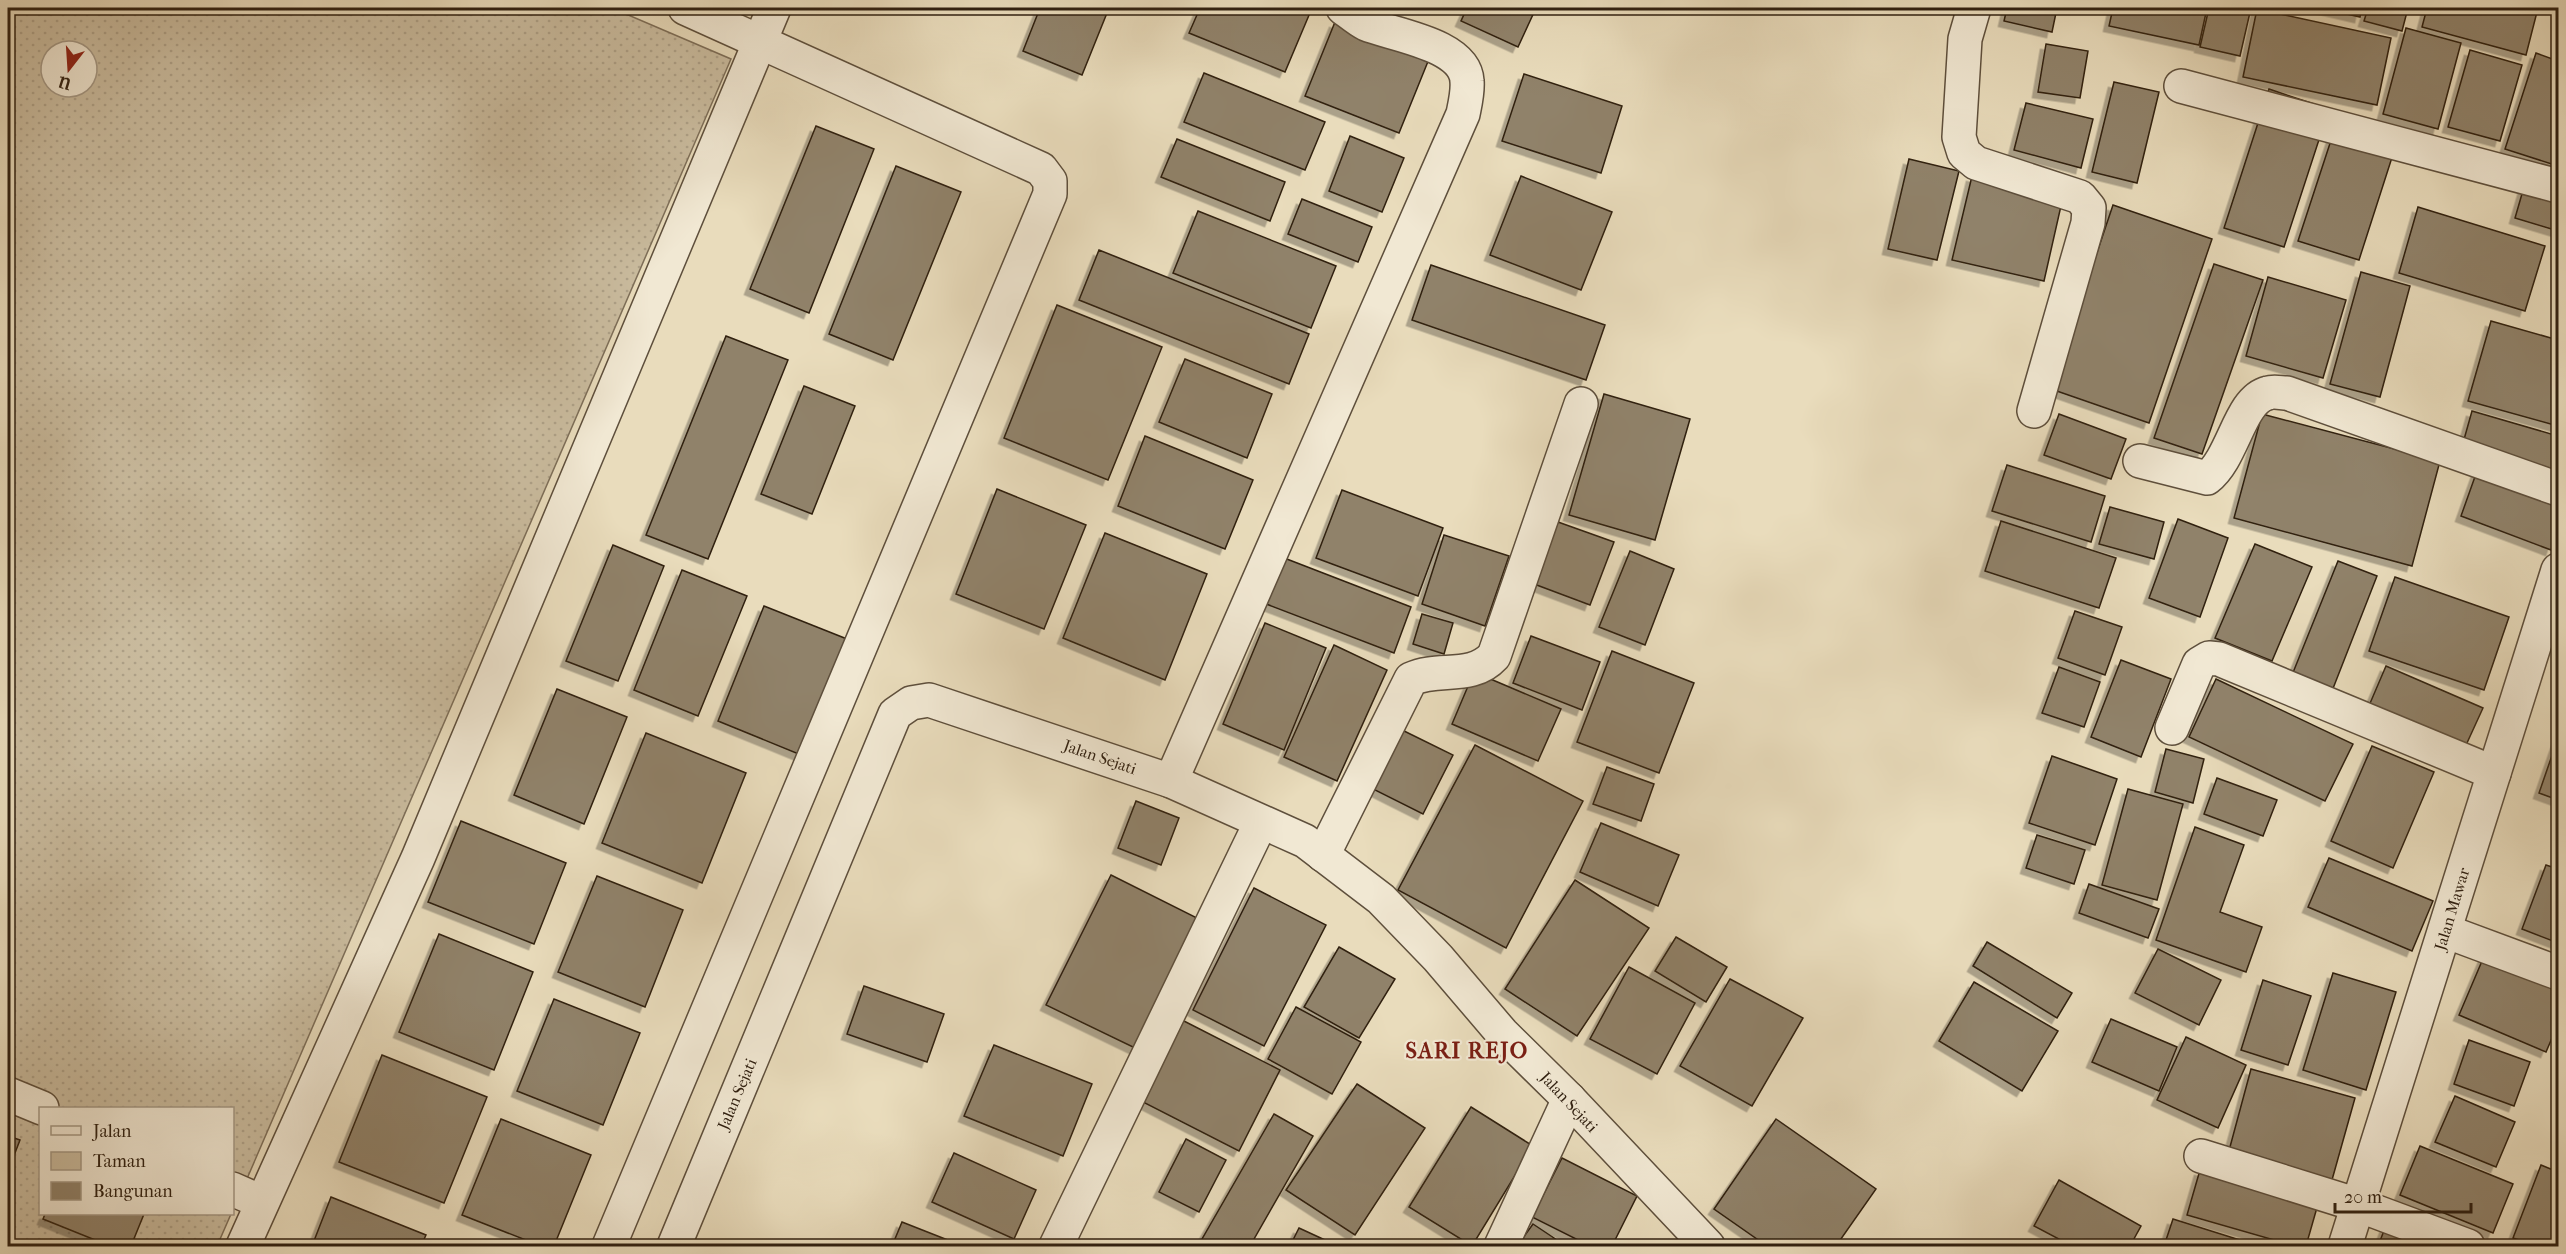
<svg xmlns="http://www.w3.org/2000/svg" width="2566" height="1254" font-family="'IM FELL French Canon',serif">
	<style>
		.green { fill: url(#green-dots); stroke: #7d6e58; stroke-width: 1.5; fill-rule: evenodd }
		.building { fill: #90826a; stroke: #302011; stroke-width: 1.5; filter: url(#shadow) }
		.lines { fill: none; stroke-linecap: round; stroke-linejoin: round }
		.minor-casing { stroke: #5e4f3c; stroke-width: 36 }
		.tertiary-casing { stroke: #5e4f3c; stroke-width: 36 }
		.minor { stroke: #f1e8d3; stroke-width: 33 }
		.tertiary { stroke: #f1e8d3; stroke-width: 33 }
		.labels { text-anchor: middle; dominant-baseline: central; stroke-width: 4.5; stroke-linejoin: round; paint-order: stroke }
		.street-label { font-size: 16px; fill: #302011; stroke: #f1e8d3 }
		.district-label { font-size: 22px; font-weight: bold; letter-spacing: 1.5px; fill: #7a1f14; stroke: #f1e8d3 }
	</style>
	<defs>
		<pattern id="green-dots" width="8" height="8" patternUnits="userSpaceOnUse" patternTransform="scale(1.5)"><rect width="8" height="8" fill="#cabc9f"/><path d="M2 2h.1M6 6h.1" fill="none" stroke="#aea188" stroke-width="1.8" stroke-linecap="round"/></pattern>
		<filter id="shadow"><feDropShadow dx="-5.5" dy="5.5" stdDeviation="0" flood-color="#0004"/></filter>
	</defs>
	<rect width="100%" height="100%" fill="#e9dcbc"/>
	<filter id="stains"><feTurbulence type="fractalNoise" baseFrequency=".00333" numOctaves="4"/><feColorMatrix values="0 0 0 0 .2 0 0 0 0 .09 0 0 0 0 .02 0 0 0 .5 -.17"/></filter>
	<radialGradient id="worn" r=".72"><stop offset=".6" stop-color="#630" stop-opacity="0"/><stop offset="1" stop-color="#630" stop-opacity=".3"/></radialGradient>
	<!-- green -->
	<path class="green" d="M8 8H612L731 59 233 1211 232 1108H40V1214H231L217 1246H8ZM51 51H87V87H51Z"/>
	<!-- building -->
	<g class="building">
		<path d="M1040 8H1109L1082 75 1023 51Z"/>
		<path d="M1200 8H1312L1285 72 1189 33Z"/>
		<path d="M1467 8H1536L1518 47 1461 21Z"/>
		<path d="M2007 8H2057L2052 32 2004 21Z"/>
		<path d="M2113 8H2207L2199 45 2109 26Z"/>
		<path d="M2209 8H2251L2240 56 2200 47Z"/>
		<path d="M2321 8H2362L2360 17Z"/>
		<path d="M2368 8H2408L2402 31 2364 21Z"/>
		<path d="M2427 8H2538L2526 55 2422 27Z"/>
		<path d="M2257 9 2391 38 2377 105 2243 77Z"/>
		<path d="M1335 22 1429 59 1399 133 1305 96Z"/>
		<path d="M2406 28 2461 43 2438 129 2383 114Z"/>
		<path d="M2046 44 2088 51 2080 98 2038 92Z"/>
		<path d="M2470 50 2522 65 2500 141 2448 127Z"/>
		<path d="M2536 53 2558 61V166L2505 149Z"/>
		<path d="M1204 73 1325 122 1305 170 1184 122Z"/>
		<path d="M1524 74 1622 106 1601 173 1502 141Z"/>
		<path d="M2114 82 2159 92 2137 183 2092 172Z"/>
		<path d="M2269 89 2329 109 2284 247 2224 228Z"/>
		<path d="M2026 103 2093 119 2081 168 2014 150Z"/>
		<path d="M2336 125 2396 145 2359 260 2298 241Z"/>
		<path d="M816 126 874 149 809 313 750 289Z"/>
		<path d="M1350 136 1404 158 1382 212 1329 191Z"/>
		<path d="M1177 139 1285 182 1270 221 1161 177Z"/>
		<path d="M1909 159 1959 171 1937 260 1888 249Z"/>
		<path d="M896 166 961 192 893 360 829 334Z"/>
		<path d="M1521 176 1612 212 1581 290 1490 255Z"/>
		<path d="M1972 176 2063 197 2044 281 1952 260Z"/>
		<path d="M2526 180 2558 190V231L2515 218Z"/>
		<path d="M1302 199 1372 227 1358 262 1288 234Z"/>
		<path d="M2113 205 2212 239 2149 423 2051 389Z"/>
		<path d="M2418 207 2545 246 2525 311 2399 273Z"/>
		<path d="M1198 211 1336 266 1311 328 1173 273Z"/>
		<path d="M1099 250 1309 334 1289 384 1079 300Z"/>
		<path d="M2214 264 2263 280 2202 454 2154 438Z"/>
		<path d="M1431 265 1605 325 1586 380 1412 320Z"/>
		<path d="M2361 272 2410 286 2380 397 2330 384Z"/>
		<path d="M2268 277 2346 300 2323 378 2246 356Z"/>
		<path d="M1057 305 1162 347 1108 480 1004 438Z"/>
		<path d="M2491 321 2558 340V426L2468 401Z"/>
		<path d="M726 336 788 360 708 559 646 535Z"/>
		<path d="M1185 359 1272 394 1247 458 1159 422Z"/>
		<path d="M804 386 855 406 812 514 761 494Z"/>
		<path d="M1604 394 1690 419 1655 540 1569 515Z"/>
		<path d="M2472 411 2558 436V471L2463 443Z"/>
		<path d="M2059 414 2126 439 2111 479 2044 455Z"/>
		<path d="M2262 414 2440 461 2412 566 2234 518Z"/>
		<path d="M1145 436 1253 480 1225 549 1118 506Z"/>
		<path d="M2007 465 2105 496 2091 542 1992 511Z"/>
		<path d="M2477 471 2558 501V530L2551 550 2461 516Z"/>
		<path d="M997 489 1086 525 1044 629 956 594Z"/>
		<path d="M1342 490 1443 528 1418 596 1316 558Z"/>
		<path d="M2110 507 2164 522 2154 559 2099 544Z"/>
		<path d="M2178 519 2228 538 2200 617 2149 598Z"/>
		<path d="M2001 521 2116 558 2099 608 1985 571Z"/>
		<path d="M1558 522 1614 542 1590 605 1534 584Z"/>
		<path d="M1105 533 1207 574 1165 680 1063 638Z"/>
		<path d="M1444 535 1509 556 1485 626 1422 604Z"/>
		<path d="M2255 544 2312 567 2272 661 2215 638Z"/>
		<path d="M613 545 664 566 618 681 566 661Z"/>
		<path d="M1630 551 1674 569 1645 645 1599 627Z"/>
		<path d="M1279 556 1411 607 1394 653 1261 602Z"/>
		<path d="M2338 561 2377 576 2332 691 2292 675Z"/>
		<path d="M682 570 747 596 698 716 634 690Z"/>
		<path d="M2395 577 2509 617 2484 690 2369 651Z"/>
		<path d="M764 606 852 641 806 757 718 721Z"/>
		<path d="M2075 611 2122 627 2105 675 2058 658Z"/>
		<path d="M1422 614 1453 623 1444 654 1413 644Z"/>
		<path d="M1265 623 1326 648 1284 750 1223 724Z"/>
		<path d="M1531 636 1600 662 1582 710 1513 683Z"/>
		<path d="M1334 645 1387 670 1337 781 1284 757Z"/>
		<path d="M1612 651 1694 683 1659 773 1577 742Z"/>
		<path d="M2121 660 2171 679 2141 757 2091 737Z"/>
		<path d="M2386 666 2483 708 2461 756 2365 715Z"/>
		<path d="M2059 667 2100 682 2084 727 2042 713Z"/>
		<path d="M1474 672 1561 709 1538 761 1452 724Z"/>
		<path d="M2216 679 2353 744 2325 801 2189 737Z"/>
		<path d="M557 689 627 717 584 824 514 795Z"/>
		<path d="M1398 728 1453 755 1423 814 1369 787Z"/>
		<path d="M646 733 746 773 702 883 602 843Z"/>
		<path d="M2558 738V800L2539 793Z"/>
		<path d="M1475 745 1583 801 1506 948 1398 890Z"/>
		<path d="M2372 746 2434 772 2393 868 2331 841Z"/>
		<path d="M2166 749 2204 759 2193 803 2155 792Z"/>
		<path d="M2052 756 2117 779 2095 845 2029 823Z"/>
		<path d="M1607 767 1654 784 1641 821 1593 804Z"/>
		<path d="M2217 778 2277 800 2263 836 2204 814Z"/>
		<path d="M2128 789 2183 804 2157 900 2102 885Z"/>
		<path d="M1136 801 1179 818 1161 865 1118 848Z"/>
		<path d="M461 821 566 863 534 944 428 902Z"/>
		<path d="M1601 823 1679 855 1658 906 1580 872Z"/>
		<path d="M2195 827 2244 845 2220 912 2262 927 2246 972 2156 940Z"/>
		<path d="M2037 835 2085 850 2074 884 2026 868Z"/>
		<path d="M2329 858 2433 901 2412 951 2308 907Z"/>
		<path d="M2546 865 2558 869V943L2522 929Z"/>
		<path d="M1111 875 1199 919 1135 1048 1046 1005Z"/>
		<path d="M597 876 683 910 645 1007 558 972Z"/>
		<path d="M1575 880 1649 928 1577 1036 1505 989Z"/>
		<path d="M2089 884 2159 909 2148 938 2079 913Z"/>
		<path d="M1254 888 1326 925 1264 1046 1193 1010Z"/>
		<path d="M439 934 533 972 494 1070 399 1032Z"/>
		<path d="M1676 937 1727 967 1706 1002 1655 971Z"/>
		<path d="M1987 942 2072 993 2057 1018 1973 966Z"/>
		<path d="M1339 947 1395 979 1359 1038 1304 1007Z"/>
		<path d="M2158 949 2221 980 2199 1025 2135 993Z"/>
		<path d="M2485 954 2558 985V1024L2546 1052 2459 1015Z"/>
		<path d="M1629 967 1695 1003 1657 1074 1590 1039Z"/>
		<path d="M2333 973 2396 992 2366 1090 2303 1070Z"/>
		<path d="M1730 979 1803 1018 1752 1106 1680 1066Z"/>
		<path d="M2263 980 2311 996 2288 1065 2241 1050Z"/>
		<path d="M1974 982 2058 1031 2022 1091 1939 1041Z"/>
		<path d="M864 986 944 1014 927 1062 847 1034Z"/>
		<path d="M554 999 640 1033 603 1125 517 1091Z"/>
		<path d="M1296 1007 1361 1042 1332 1094 1268 1059Z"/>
		<path d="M1180 1019 1280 1070 1239 1151 1139 1100Z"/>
		<path d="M2111 1019 2177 1047 2159 1091 2092 1062Z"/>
		<path d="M2186 1037 2246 1065 2218 1128 2157 1100Z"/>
		<path d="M2469 1040 2530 1062 2514 1106 2454 1084Z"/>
		<path d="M994 1045 1092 1084 1063 1156 964 1116Z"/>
		<path d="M382 1055 487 1097 444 1203 339 1162Z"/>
		<path d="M2251 1069 2355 1098 2330 1187 2227 1158Z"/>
		<path d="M1357 1084 1425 1128 1355 1235 1286 1190Z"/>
		<path d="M2455 1096 2515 1122 2496 1167 2435 1142Z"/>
		<path d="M1471 1107 1533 1146 1472 1246 1409 1207Z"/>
		<path d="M1274 1114 1313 1136 1250 1246H1198Z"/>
		<path d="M501 1119 591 1155 554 1246H541L462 1215Z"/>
		<path d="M1776 1119 1876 1189 1836 1246H1767L1714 1209Z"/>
		<path d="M8 1136 20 1140 8 1171Z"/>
		<path d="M1186 1139 1226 1160 1199 1212 1159 1192Z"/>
		<path d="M2420 1146 2513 1184 2493 1233 2400 1195Z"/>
		<path d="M954 1153 1036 1190 1014 1239 932 1202Z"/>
		<path d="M1562 1158 1637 1196 1612 1246H1590L1532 1217Z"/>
		<path d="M2541 1165 2558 1172V1222L2549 1246H2537L2513 1238Z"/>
		<path d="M2200 1170 2318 1204 2306 1246H2295L2187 1215Z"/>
		<path d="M2059 1180 2141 1226 2130 1246H2072L2034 1226Z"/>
		<path d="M331 1197 426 1235 421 1246H312Z"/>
		<path d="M45 1214H144L131 1246H110L43 1219Z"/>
		<path d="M2173 1219 2259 1246H2164Z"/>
		<path d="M902 1222 963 1246H892Z"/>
		<path d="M2387 1223 2440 1246H2378Z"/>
		<path d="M1533 1224 1566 1246H1517Z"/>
		<path d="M1299 1228 1338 1246H1290Z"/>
	</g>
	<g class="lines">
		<!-- minor casing -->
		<g class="minor-casing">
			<g id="minor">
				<path d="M1974 8 1965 39 1959 137 1964 153 1976 163 2080 197 2089 208 2088 223 2034 411"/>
				<path d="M2181 86 2558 186"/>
				<path d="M2140 461 2207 478C2234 457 2239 400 2268 393 2274 391 2281 393 2287 393L2558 489"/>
				<path d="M2172 728 2199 664 2209 658 2219 659 2494 773"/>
				<path d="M1171 781 1463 114C1465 104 1468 92 1467 81 1465 44 1393 35 1366 24 1358 20 1350 13 1343 8"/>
				<path d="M1323 855 1411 679C1439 666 1471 681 1494 656L1581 404"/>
				<path d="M2445 931 2558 973"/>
				<path d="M8 1094 42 1108"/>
				<path d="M2201 1156 2358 1205 2468 1246"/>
				<path d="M232 1189 262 1202"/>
				<path d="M243 1246 418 858 774 8"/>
				<path d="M609 1246 1050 194V181L1041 169 685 8"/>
				<path d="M1056 1246 1261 822"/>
				<path d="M1501 1246 1569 1099"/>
				<path d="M2345 1246 2558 570"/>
			</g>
		</g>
		<!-- tertiary casing -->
		<g class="tertiary-casing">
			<path id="tertiary" d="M674 1246 895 714 911 703 929 700 1171 781 1305 841 1381 899 1438 958 1502 1033 1569 1099 1708 1246"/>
		</g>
		<!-- minor -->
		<use href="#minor" class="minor"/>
		<!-- tertiary -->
		<use href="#tertiary" class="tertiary"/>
	</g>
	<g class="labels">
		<!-- street labels -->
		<g class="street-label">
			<text transform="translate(1100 757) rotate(19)">Jalan Sejati</text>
			<text transform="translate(2452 909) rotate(-73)">Jalan Mawar</text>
			<text transform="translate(737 1094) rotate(-67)">Jalan Sejati</text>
			<text transform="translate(1569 1102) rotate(47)">Jalan Sejati</text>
		</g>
		<!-- district labels -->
		<g class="district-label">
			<text x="1467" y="1051">SARI REJO</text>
		</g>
	</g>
	<!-- margin -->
	<rect width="2566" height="1254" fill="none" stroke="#e9dcbc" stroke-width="30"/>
	<rect x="9" y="9" width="2548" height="1236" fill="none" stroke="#302011" stroke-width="3"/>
	<rect x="15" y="15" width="2536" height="1224" fill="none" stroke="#302011" stroke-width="1.5"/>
	<!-- legend -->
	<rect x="39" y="1107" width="195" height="108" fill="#f1e8d3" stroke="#a49885" stroke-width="1.5"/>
	<rect x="51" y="1126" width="30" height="9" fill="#f1e8d3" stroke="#a49885" stroke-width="1.5"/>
	<text x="93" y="1137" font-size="18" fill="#302011">Jalan</text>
	<rect x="51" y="1152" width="30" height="18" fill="#cabc9f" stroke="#a49885" stroke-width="1.5"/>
	<text x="93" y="1167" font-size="18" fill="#302011">Taman</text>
	<rect x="51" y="1182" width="30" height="18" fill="#90826a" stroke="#a49885" stroke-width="1.5"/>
	<text x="93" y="1197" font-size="18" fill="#302011">Bangunan</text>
	<!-- north arrow -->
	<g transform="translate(69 69) rotate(197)"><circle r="28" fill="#f1e8d3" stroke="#a49885" stroke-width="1.5"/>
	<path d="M0-4.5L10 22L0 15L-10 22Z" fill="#8f2418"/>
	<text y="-9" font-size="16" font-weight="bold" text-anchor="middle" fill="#302011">U</text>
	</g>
	<!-- scale -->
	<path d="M2335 1203v9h136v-9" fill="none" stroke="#302011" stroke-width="3"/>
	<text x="2344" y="1203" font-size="18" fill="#302011" stroke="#f1e8d3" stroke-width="4.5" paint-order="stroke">20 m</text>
	<rect width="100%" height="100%" filter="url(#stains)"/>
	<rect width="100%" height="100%" fill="url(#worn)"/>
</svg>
